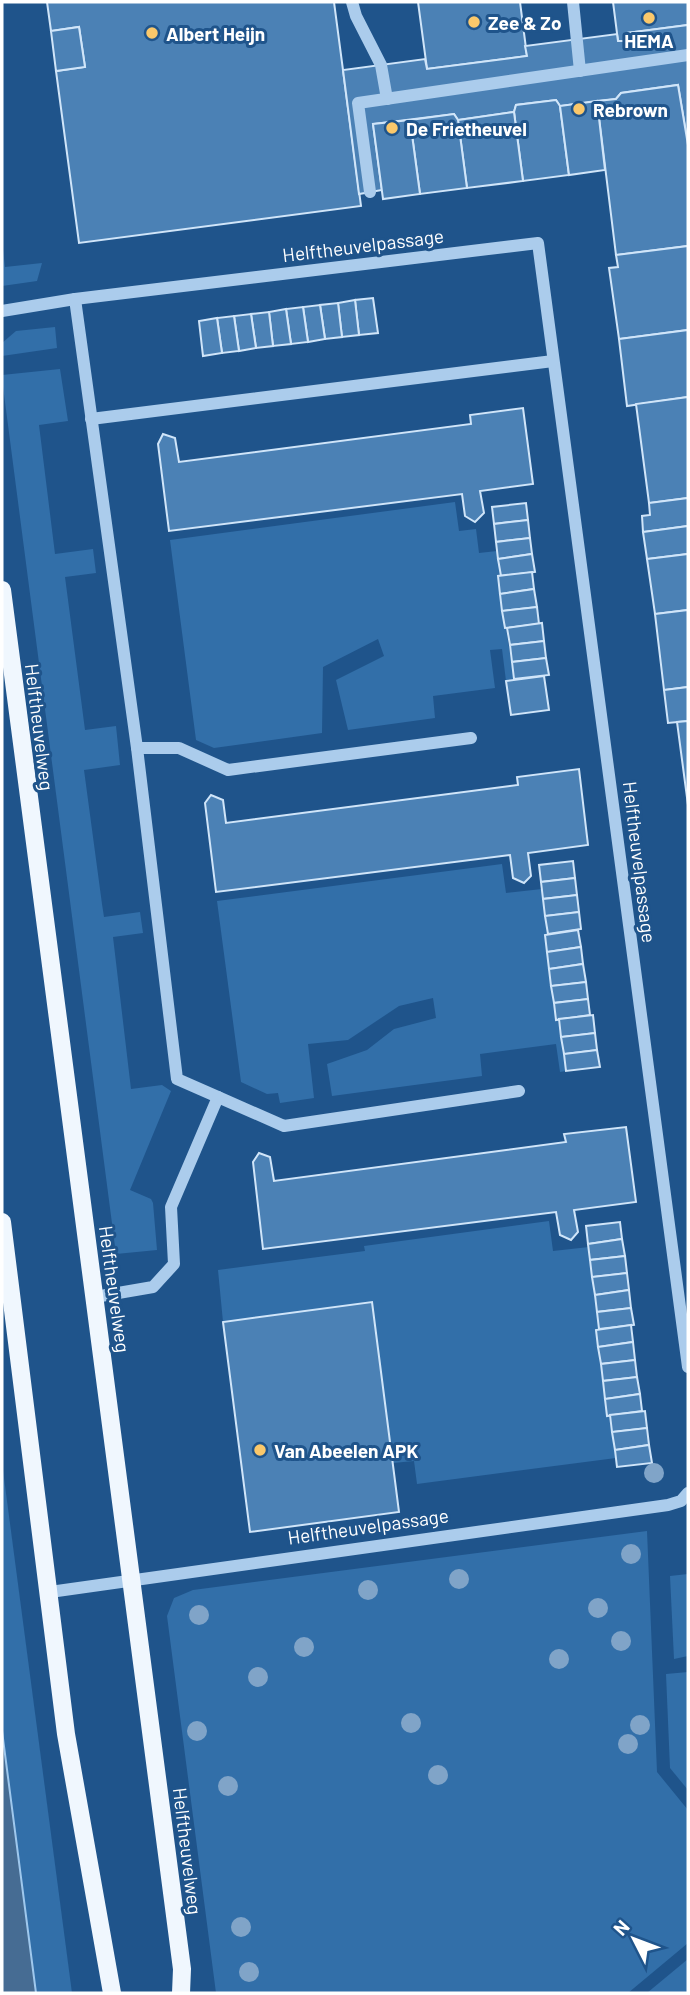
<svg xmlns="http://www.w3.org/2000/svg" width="690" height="1995" font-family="Barlow,sans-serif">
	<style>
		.green { fill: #326fa9 }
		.water { fill: #466c93; stroke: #9fc8ed; stroke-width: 2 }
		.building { fill: #4b81b5; stroke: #d0e5f9; stroke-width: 2 }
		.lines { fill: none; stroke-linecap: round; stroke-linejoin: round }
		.minor { stroke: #abccec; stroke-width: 12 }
		.major { stroke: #f0f7fe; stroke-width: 18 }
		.tree { fill: #80a4c8 }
		.poi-dot { fill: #fac86b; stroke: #1f548b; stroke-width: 2.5 }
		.labels { text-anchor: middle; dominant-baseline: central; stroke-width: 6; stroke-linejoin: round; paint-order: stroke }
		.poi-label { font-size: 19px; font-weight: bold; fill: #fff; stroke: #1f548b; text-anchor: start }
		.street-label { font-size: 19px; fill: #fff; stroke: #1f548b }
	</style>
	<rect width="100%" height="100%" fill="#1f548b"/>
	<!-- green -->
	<g class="green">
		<path d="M2 241 5 267 42 263 37 281 2 286Z"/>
		<path d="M55 327 57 348 2 356V343L16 331Z"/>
		<path d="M60 369 68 421 39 425 55 554 93 549 96 573 65 577 85 730 116 726 120 765 84 770 102 904 104 917 140 912 143 933 113 937 131 1089 162 1085 171 1091 130 1190 151 1199 153 1203 157 1250 116 1254 2 379V375Z"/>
		<path d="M455 502 459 531 476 529 479 553 497 551 501 576 498 577 514 679 506 681 502 649 490 650 495 688 433 696 435 718 348 730 336 680 384 656 378 639 323 667 322 733 214 748 196 740 170 540Z"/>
		<path d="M502 864 506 893 542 889 548 934 545 935 566 1071 560 1072 556 1044 480 1054 482 1076 332 1096 327 1064 367 1050 394 1029 436 1018 433 998 399 1006 348 1040 308 1044 314 1098 280 1103 278 1093 267 1094 241 1082 217 901Z"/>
		<path d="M549 1221 553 1251 589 1247 599 1329 596 1330 598 1347 616 1458 417 1484 414 1461 393 1463 372 1302 223 1322 218 1270 365 1251 364 1246Z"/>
		<path d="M2 1463 72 1993H35L2 1737Z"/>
		<path d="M647 1531 657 1772 688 1810V1943L628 1993H216L167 1616 174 1598 193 1590Z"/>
		<path d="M688 1574V1656L674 1659 670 1576Z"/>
		<path d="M688 1672V1790L670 1768 666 1674Z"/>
		<path d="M688 1959V1993H647Z"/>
	</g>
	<!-- water -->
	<path class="water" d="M2 1731 36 1993H2Z"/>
	<!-- building -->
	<g class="building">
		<path d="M47 2H334L361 206 79 243 56 71 85 67 79 27 51 31Z"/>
		<path d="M418 2H520L527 56 427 69Z"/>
		<path d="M613 2H688V25L626 33 628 41H618Z"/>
		<path d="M688 25V145L678 85 621 93 616 99 560 106 556 100 516 105 514 112 458 120 454 114 373 124 382 190 359 194 343 70 425 59 427 69 527 56 525 46 617 34 618 41H628L626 33Z"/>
		<path d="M79 27 85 67 56 71 51 31Z"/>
		<path d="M678 85 688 145V246L616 255 597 101 616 99 621 93Z"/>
		<path d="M556 100 560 106 569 175 523 181 514 112 516 105Z"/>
		<path d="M597 101 605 170 569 175 560 106Z"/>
		<path d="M514 112 523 181 467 188 458 120Z"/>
		<path d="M454 114 458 120 467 188 420 194 410 120Z"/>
		<path d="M410 120 420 194 383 199 373 124Z"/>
		<path d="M688 246V330L619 339 609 268 618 267 616 255Z"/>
		<path d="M373 298 378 333 359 335 355 300Z"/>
		<path d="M355 300 359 335 342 337 338 303Z"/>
		<path d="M338 303 342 337 325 339 320 305Z"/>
		<path d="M320 305 325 339 308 342 303 307Z"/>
		<path d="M303 307 308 342 291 344 286 309Z"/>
		<path d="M286 309 291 344 273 346 269 312Z"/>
		<path d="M269 312 273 346 256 348 251 314Z"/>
		<path d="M251 314 256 348 239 351 234 316Z"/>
		<path d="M234 316 239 351 222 353 217 318Z"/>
		<path d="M217 318 222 353 203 356 199 321Z"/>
		<path d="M688 330V397L627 406 619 339Z"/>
		<path d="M688 397V498L649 503 636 404Z"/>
		<path d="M523 408 533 484 480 491 484 513 475 522 465 516 462 494 169 531 158 444 163 434 175 438 179 462 471 424 470 415Z"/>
		<path d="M688 498V526L643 532 642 516 650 515 649 503Z"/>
		<path d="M526 503 528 520 494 524 492 507Z"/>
		<path d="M528 520 530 538 496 542 494 524Z"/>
		<path d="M688 526V554L647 559 643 532Z"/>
		<path d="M530 538 532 554 498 559 496 542Z"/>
		<path d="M532 554 535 572 501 576 498 559Z"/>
		<path d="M688 554V610L655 614 647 559Z"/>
		<path d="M532 572 534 589 500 594 498 576Z"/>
		<path d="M534 589 537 607 502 611 500 594Z"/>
		<path d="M537 607 539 624 505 628 502 611Z"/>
		<path d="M688 610V687L664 690 655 614Z"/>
		<path d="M542 623 544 641 510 645 507 628Z"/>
		<path d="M544 641 546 658 512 662 510 645Z"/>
		<path d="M546 658 549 675 514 679 512 662Z"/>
		<path d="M544 676 549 710 511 715 506 681Z"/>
		<path d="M688 687V721L668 723 664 690Z"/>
		<path d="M688 721V805L677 722Z"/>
		<path d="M579 769 588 845 528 853 531 876 524 883 513 878 510 855 216 892 205 803 211 795 223 800 226 823 518 785 517 777Z"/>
		<path d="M573 861 575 878 541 882 539 865Z"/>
		<path d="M575 878 577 895 543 899 541 882Z"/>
		<path d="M577 895 579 912 545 916 543 899Z"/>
		<path d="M579 912 581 929 548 934 545 916Z"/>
		<path d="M578 930 581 947 547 952 545 935Z"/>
		<path d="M581 947 583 964 549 969 547 952Z"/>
		<path d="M583 964 586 982 551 986 549 969Z"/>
		<path d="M586 982 588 999 554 1003 551 986Z"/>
		<path d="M588 999 590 1015 556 1020 554 1003Z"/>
		<path d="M593 1015 595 1033 561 1037 559 1019Z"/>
		<path d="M595 1033 597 1050 564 1054 561 1037Z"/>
		<path d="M597 1050 600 1067 566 1071 564 1054Z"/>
		<path d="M626 1127 636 1202 574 1210 578 1232 571 1240 560 1235 556 1212 263 1249 253 1162 259 1153 270 1157 274 1181 566 1142 564 1134Z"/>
		<path d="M620 1222 622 1239 588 1244 586 1226Z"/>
		<path d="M622 1239 625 1256 590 1260 588 1244Z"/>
		<path d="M625 1256 627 1273 592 1277 590 1260Z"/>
		<path d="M627 1273 629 1290 595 1295 592 1277Z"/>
		<path d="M629 1290 631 1308 597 1312 595 1295Z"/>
		<path d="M372 1302 399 1512 250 1532 223 1322Z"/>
		<path d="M631 1308 634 1325 599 1329 597 1312Z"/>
		<path d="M631 1325 633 1342 598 1347 596 1330Z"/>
		<path d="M633 1342 635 1360 601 1364 598 1347Z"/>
		<path d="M635 1360 637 1377 603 1381 601 1364Z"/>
		<path d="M637 1377 640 1394 605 1399 603 1381Z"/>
		<path d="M640 1394 642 1411 607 1416 605 1399Z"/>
		<path d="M645 1411 647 1428 612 1432 610 1415Z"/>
		<path d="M647 1428 649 1445 615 1450 612 1432Z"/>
		<path d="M649 1445 652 1463 617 1467 615 1450Z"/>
	</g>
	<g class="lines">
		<!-- minor -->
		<g class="minor">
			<path d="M352 2 356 16 381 65 387 99"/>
			<path d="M573 2 580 71"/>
			<path d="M370 192 358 103 688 55"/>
			<path d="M75 299 137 748 177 1079 218 1097 171 1207 174 1264 153 1287 95 1297"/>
			<path d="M2 311 75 299 538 243 688 1367"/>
			<path d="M91 419 553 361"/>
			<path d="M137 748H179L228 770 471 738"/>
			<path d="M218 1097 284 1126 519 1091"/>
			<path d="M50 1592 668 1505 681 1501 688 1493"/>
		</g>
		<!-- major -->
		<g class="major">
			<path d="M2 590 182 1969 181 1993"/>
			<path d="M2 1222 66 1734 112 1993"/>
		</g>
	</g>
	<!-- trees -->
	<g class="tree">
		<circle cx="654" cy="1473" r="10"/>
		<circle cx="631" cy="1554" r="10"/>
		<circle cx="459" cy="1579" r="10"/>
		<circle cx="368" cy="1590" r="10"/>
		<circle cx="598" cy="1608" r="10"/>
		<circle cx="199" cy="1615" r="10"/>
		<circle cx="621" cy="1641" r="10"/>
		<circle cx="304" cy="1647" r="10"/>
		<circle cx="559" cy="1659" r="10"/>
		<circle cx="258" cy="1677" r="10"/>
		<circle cx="411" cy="1723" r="10"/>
		<circle cx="640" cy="1725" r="10"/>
		<circle cx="197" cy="1731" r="10"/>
		<circle cx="628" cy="1744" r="10"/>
		<circle cx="438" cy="1775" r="10"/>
		<circle cx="228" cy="1786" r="10"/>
		<circle cx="241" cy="1927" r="10"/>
		<circle cx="249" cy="1972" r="10"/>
	</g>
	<!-- markers -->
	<g class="poi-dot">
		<circle cx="649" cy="18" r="7"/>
		<circle cx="474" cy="22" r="7"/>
		<circle cx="152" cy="33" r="7"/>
		<circle cx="579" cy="109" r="7"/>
		<circle cx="392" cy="128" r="7"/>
		<circle cx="260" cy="1450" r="7"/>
	</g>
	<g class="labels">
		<!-- poi labels -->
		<g class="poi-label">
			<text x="488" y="22">Zee &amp; Zo</text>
			<text x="166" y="33">Albert Heijn</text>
			<text x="649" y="40" text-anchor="middle">HEMA</text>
			<text x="593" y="109">Rebrown</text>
			<text x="406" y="128">De Frietheuvel</text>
			<text x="274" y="1450">Van Abeelen APK</text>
		</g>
		<!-- street labels -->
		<g class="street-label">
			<text transform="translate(363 245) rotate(-7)">Helftheuvelpassage</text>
			<text transform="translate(40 727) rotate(83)">Helftheuvelweg</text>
			<text transform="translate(640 862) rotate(83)">Helftheuvelpassage</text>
			<text transform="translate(115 1289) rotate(82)">Helftheuvelweg</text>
			<text transform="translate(368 1526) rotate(-8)">Helftheuvelpassage</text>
			<text transform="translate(188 1851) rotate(83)">Helftheuvelweg</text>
		</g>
	</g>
	<!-- border -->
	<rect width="690" height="1995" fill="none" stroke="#ffffff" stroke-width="7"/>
	<!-- north arrow -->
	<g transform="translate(634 1939) rotate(312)" stroke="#1f548b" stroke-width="5" paint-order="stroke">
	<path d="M0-5L12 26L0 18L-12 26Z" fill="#ffffff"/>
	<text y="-10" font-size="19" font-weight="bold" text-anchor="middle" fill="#ffffff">N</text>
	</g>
</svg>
